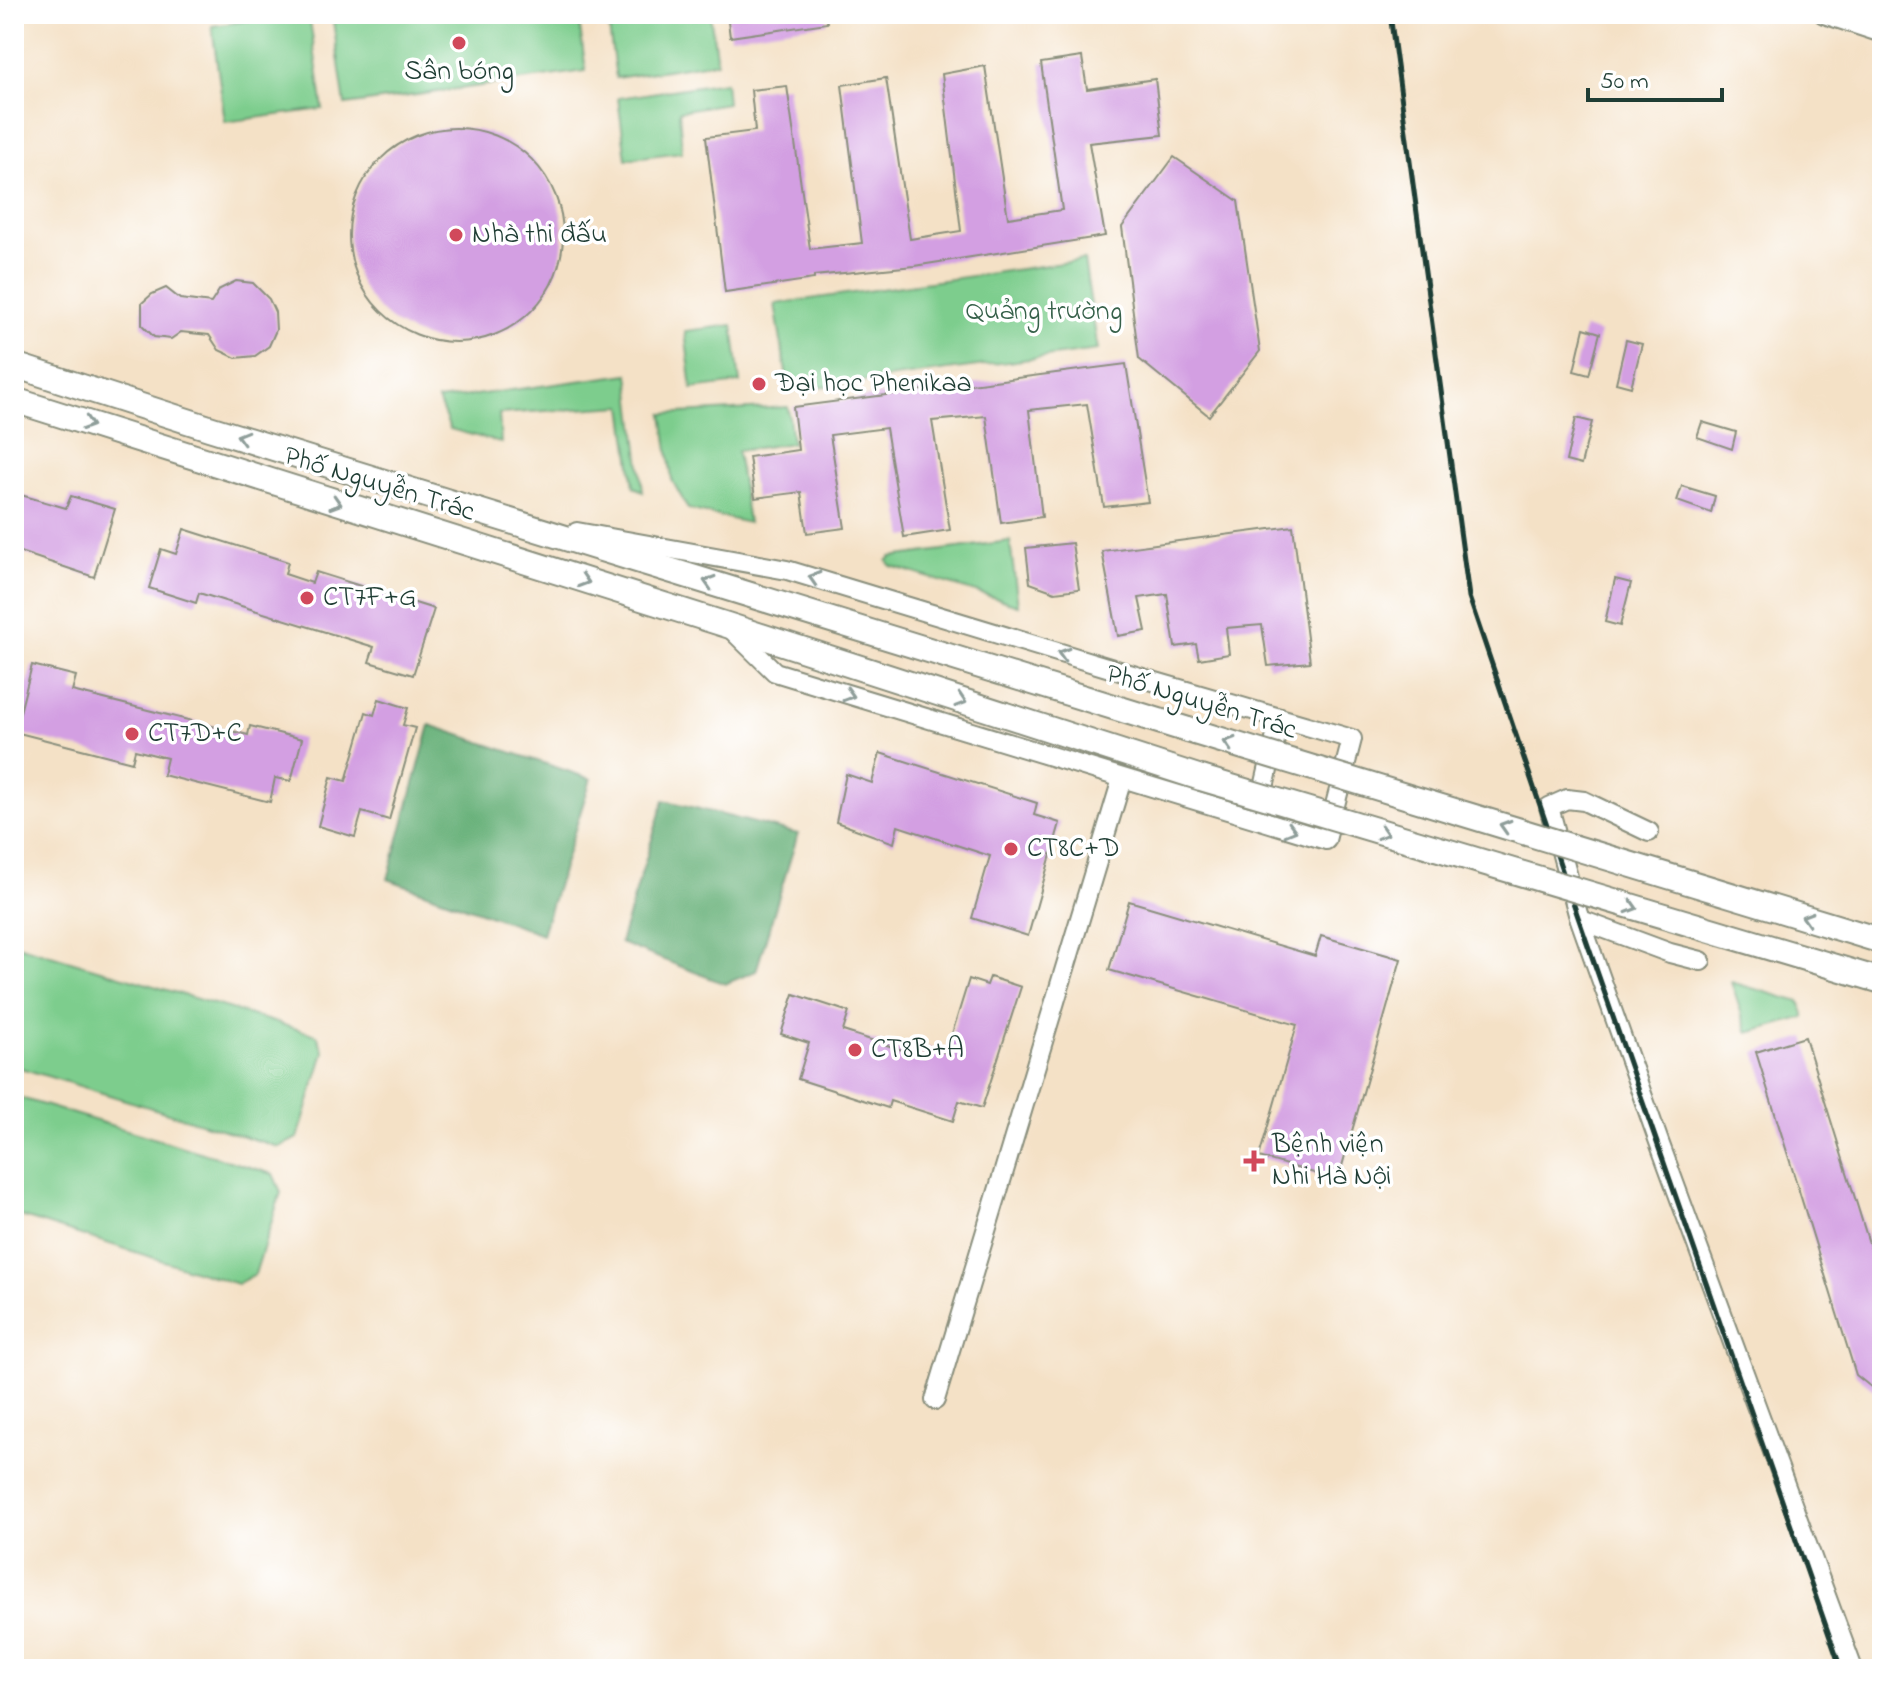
<svg xmlns="http://www.w3.org/2000/svg" width="1896" height="1683" font-family="'Indie Flower',sans-serif">
	<style>
		.green { fill: #7dcd8d; stroke: #4e8560; stroke-width: 2 }
		.forest { fill: #66b078; stroke: #427656; stroke-width: 2 }
		.building { fill: #d39fe2 }
		.lines { fill: none; stroke-linecap: round; stroke-linejoin: round }
		.minor-casing { stroke: #8a8f7d; stroke-width: 22 }
		.major-casing { stroke: #8a8f7d; stroke-width: 28 }
		.minor { stroke: #fff; stroke-width: 18 }
		.major { stroke: #fff; stroke-width: 24 }
		.rail { stroke: #1f3d34; stroke-width: 5 }
		.major-bridge-casing { stroke: #8a8f7d; stroke-width: 28; stroke-linecap: butt }
		.major-bridge { stroke: #fff; stroke-width: 24 }
		.oneway { stroke: #8f9e9a }
		.poi-dot { fill: #d1495b; stroke: #fff; stroke-width: 3 }
		.labels { text-anchor: middle; dominant-baseline: central; stroke-width: 7; stroke-linejoin: round; paint-order: stroke }
		.poi-label { font-size: 28px; fill: #1f3d34; stroke: #fff; text-anchor: start }
		.park-label { font-size: 28px; fill: #36614a; stroke: #fff }
		.street-label { font-size: 28px; fill: #1f3d34; stroke: #fff }
	</style>
	<rect width="100%" height="100%" fill="#fff"/>
	<filter id="ink" filterUnits="userSpaceOnUse"><feTurbulence type="fractalNoise" baseFrequency=".0125" numOctaves="2"/><feDisplacementMap in="SourceGraphic" scale="16" xChannelSelector="R" yChannelSelector="G"/><feConvolveMatrix kernelMatrix="1 2 1 2 8 2 1 2 1" color-interpolation-filters="sRGB"/></filter>
	<filter id="wash" filterUnits="userSpaceOnUse"><feTurbulence type="fractalNoise" baseFrequency=".006" numOctaves="4" result="noise"/><feDisplacementMap in="SourceGraphic" scale="32" xChannelSelector="R" yChannelSelector="G"/><feGaussianBlur stdDeviation="1.8" result="paint"/><feColorMatrix in="noise" values="0 0 0 0 0 0 0 0 0 0 0 0 0 0 0 0 0 1.4 0 .05"/><feComposite in="paint" operator="in"/></filter>
	<g filter="url(#wash)">
		<rect width="100%" height="100%" fill="#f4e1c6"/>
		<!-- green -->
		<g class="green">
			<path d="M292 14H309L323 109 225 122 212 26Z"/>
			<path d="M332 14H578L586 71 345 105Z"/>
			<path d="M607 14H710L717 62 616 78Z"/>
			<path d="M725 82 727 103 679 111 682 152 626 159 618 98Z"/>
			<path d="M1084 260 1098 350 789 391 775 304Z"/>
			<path d="M733 325 740 383 692 389 685 331Z"/>
			<path d="M629 374 643 491 634 487 623 406 499 414 501 443 450 429 438 400Z"/>
			<path d="M788 407 792 443 737 451 748 523 688 509 672 480 663 414Z"/>
			<path d="M1010 541 1018 605 891 566 887 561 891 557Z"/>
			<path d="M14 944 317 1035 324 1052 298 1138 279 1147 14 1066Z"/>
			<path d="M1731 982 1800 1002 1805 1017 1748 1033Z"/>
			<path d="M14 1096 273 1174 281 1192 255 1274 237 1284 14 1214Z"/>
		</g>
		<!-- forest -->
		<g class="forest">
			<path d="M430 725 591 779 542 934 388 879Z"/>
			<path d="M664 800 798 834 756 971 725 984 620 943Z"/>
		</g>
		<g id="blocks">
			<!-- building -->
			<g class="building">
				<path d="M727 14H826L827 23 730 37Z"/>
				<path d="M1082 57 1087 89 1155 79 1162 135 1089 143 1105 236 914 266 814 276V279L725 292 706 137 755 131 751 90 787 86 810 249 862 243 842 85 886 78 910 239 961 231 942 74 985 66 1008 218 1062 210 1041 63Z"/>
				<circle cx="456" cy="235" r="107"/>
				<path d="M1174 157 1238 201 1260 351 1209 416 1139 359 1122 227Z"/>
				<path d="M236 281 253 283 269 299 275 312 276 330 269 346 255 356 236 358 219 350 209 335 181 332 171 339 154 337 142 325V303L152 294 166 288 180 299 211 303 220 289Z"/>
				<path d="M1584 328 1600 333 1589 375 1574 371Z"/>
				<path d="M1626 340 1642 344 1631 387 1616 383Z"/>
				<path d="M1126 364 1148 502 1104 507 1087 404 1029 410 1042 517 1001 523 986 416 932 421 950 530 904 537 886 428 830 435 845 528 807 533 801 492 755 498 749 457 798 450 793 407Z"/>
				<path d="M1576 418 1592 422 1581 465 1566 461Z"/>
				<path d="M1702 422 1736 432 1732 449 1697 437Z"/>
				<path d="M1682 486 1715 496 1711 513 1677 501Z"/>
				<path d="M14 493 66 508 71 496 115 509 94 577 14 550Z"/>
				<path d="M1293 526 1310 662 1268 666 1262 625 1226 628 1229 654 1199 659 1196 644 1175 647 1167 594 1139 598 1146 631 1118 636 1102 551Z"/>
				<path d="M184 529 288 562 285 574 312 583 316 572 434 609 413 675 369 662 374 647 199 593 196 603 149 588 161 549 176 554Z"/>
				<path d="M1072 543 1079 589 1055 592 1030 583 1026 548Z"/>
				<path d="M1615 579 1631 583 1620 626 1605 622Z"/>
				<path d="M32 665 76 676 72 691 248 735 250 726 302 739 291 781 275 778 270 802 163 775 167 758 135 750 132 762 15 732Z"/>
				<path d="M379 699 408 708 403 725 415 728 389 820 362 812 355 837 318 826 331 777 346 781 366 712 374 715Z"/>
				<path d="M880 753 1037 803 1034 815 1060 823 1028 936 972 918 990 856 898 826 894 843 836 822 846 774 872 783Z"/>
				<path d="M1129 901 1315 956 1321 936 1401 959 1338 1180 1259 1157 1297 1025 1109 970Z"/>
				<path d="M990 977 1021 987 982 1108 959 1101 953 1121 890 1101 888 1108 798 1079 809 1043 781 1034 794 994 849 1012 843 1031 924 1057 927 1047 946 1053 969 979 987 985Z"/>
				<path d="M1805 1037 1882 1285V1396L1856 1375 1756 1052Z"/>
			</g>
		</g>
	</g>
	<g filter="url(#ink)">
		<use href="#blocks" fill-opacity="0" stroke="#8a8f7d" stroke-width="2"/>
		<g class="lines">
			<!-- minor casing -->
			<g class="minor-casing">
				<g id="minor">
					<path d="M1824 14 1882 33"/>
					<path d="M577 532 787 570 1156 682 1352 739 1326 840 775 672 731 629"/>
					<path d="M1260 805 1280 718"/>
					<path d="M1649 832 1584 801 1567 799 1549 807 1578 914 1659 1142 1853 1669"/>
					<path d="M1581 920 1670 953 1701 961"/>
					<path d="M935 1400 1122 779"/>
				</g>
			</g>
			<!-- major casing -->
			<g class="major-casing">
				<g id="major">
					<path d="M14 365 209 428 1188 730"/>
					<path d="M14 400 727 625 1201 778"/>
				</g>
			</g>
			<!-- minor -->
			<use href="#minor" class="minor"/>
			<!-- major -->
			<use href="#major" class="major"/>
			<!-- rail -->
			<path class="rail" d="M1390 14 1469 597 1577 914 1841 1669"/>
			<!-- major-bridge casing -->
			<g class="major-bridge-casing">
				<g id="major-bridge">
					<path d="M1188 730 1882 941"/>
					<path d="M1201 778 1882 981"/>
				</g>
			</g>
			<!-- major-bridge -->
			<use href="#major-bridge" class="major-bridge"/>
		</g>
		<!-- one-way arrows -->
		<defs><path id="oneway-chevron" d="M-2-3.5L2.5 0L-2 3.5" fill="none" stroke-width="1.6" stroke-linecap="round" stroke-linejoin="round" transform="scale(2)"/></defs>
		<g class="oneway">
			<use href="#oneway-chevron" transform="translate(88 424) rotate(18)"/>
			<use href="#oneway-chevron" transform="translate(242 437) rotate(-164)"/>
			<use href="#oneway-chevron" transform="translate(336 503) rotate(17)"/>
			<use href="#oneway-chevron" transform="translate(814 578) rotate(-163)"/>
			<use href="#oneway-chevron" transform="translate(584 581) rotate(17)"/>
			<use href="#oneway-chevron" transform="translate(709 582) rotate(-163)"/>
			<use href="#oneway-chevron" transform="translate(1063 654) rotate(-163)"/>
			<use href="#oneway-chevron" transform="translate(849 695) rotate(17)"/>
			<use href="#oneway-chevron" transform="translate(961 701) rotate(18)"/>
			<use href="#oneway-chevron" transform="translate(1229 743) rotate(-163)"/>
			<use href="#oneway-chevron" transform="translate(1505 826) rotate(-163)"/>
			<use href="#oneway-chevron" transform="translate(1291 830) rotate(16)"/>
			<use href="#oneway-chevron" transform="translate(1383 833) rotate(17)"/>
			<use href="#oneway-chevron" transform="translate(1632 907) rotate(17)"/>
			<use href="#oneway-chevron" transform="translate(1807 918) rotate(-163)"/>
		</g>
	</g>
	<!-- markers -->
	<g class="poi-dot">
		<circle cx="459" cy="43" r="8"/>
		<circle cx="456" cy="235" r="8"/>
		<circle cx="759" cy="384" r="8"/>
		<circle cx="307" cy="598" r="8"/>
		<circle cx="132" cy="734" r="8"/>
		<circle cx="1011" cy="849" r="8"/>
		<circle cx="855" cy="1050" r="8"/>
		<path d="M1250 1149h8v8h8v8h-8v8h-8v-8h-8v-8h8z"/>
	</g>
	<g class="labels">
		<!-- poi labels -->
		<g class="poi-label">
			<text x="459" y="72" text-anchor="middle">Sân bóng</text>
			<text x="472" y="235">Nhà thi đấu</text>
			<text x="775" y="384">Đại học Phenikaa</text>
			<text x="323" y="598">CT7F+G</text>
			<text x="148" y="734">CT7D+C</text>
			<text x="1027" y="849">CT8C+D</text>
			<text x="871" y="1050">CT8B+A</text>
			<text x="1272" y="1145">Bệnh viện<tspan x="1272" dy="32">Nhi Hà Nội</tspan></text>
		</g>
		<!-- park labels -->
		<g class="park-label">
			<text x="1044" y="312">Quảng trường</text>
		</g>
		<!-- street labels -->
		<g class="street-label">
			<text transform="translate(379 485) rotate(17)">Phố Nguyễn Trác</text>
			<text transform="translate(1201 703) rotate(17)">Phố Nguyễn Trác</text>
		</g>
	</g>
	<!-- margin -->
	<rect width="1896" height="1683" fill="none" stroke="#fff" stroke-width="48"/>
	<!-- scale -->
	<path d="M1588 88v12h134v-12" fill="none" stroke="#1f3d34" stroke-width="4"/>
	<text x="1600" y="88" font-size="24" fill="#1f3d34" stroke="#ffffff" stroke-width="6" paint-order="stroke">50 m</text>
</svg>
